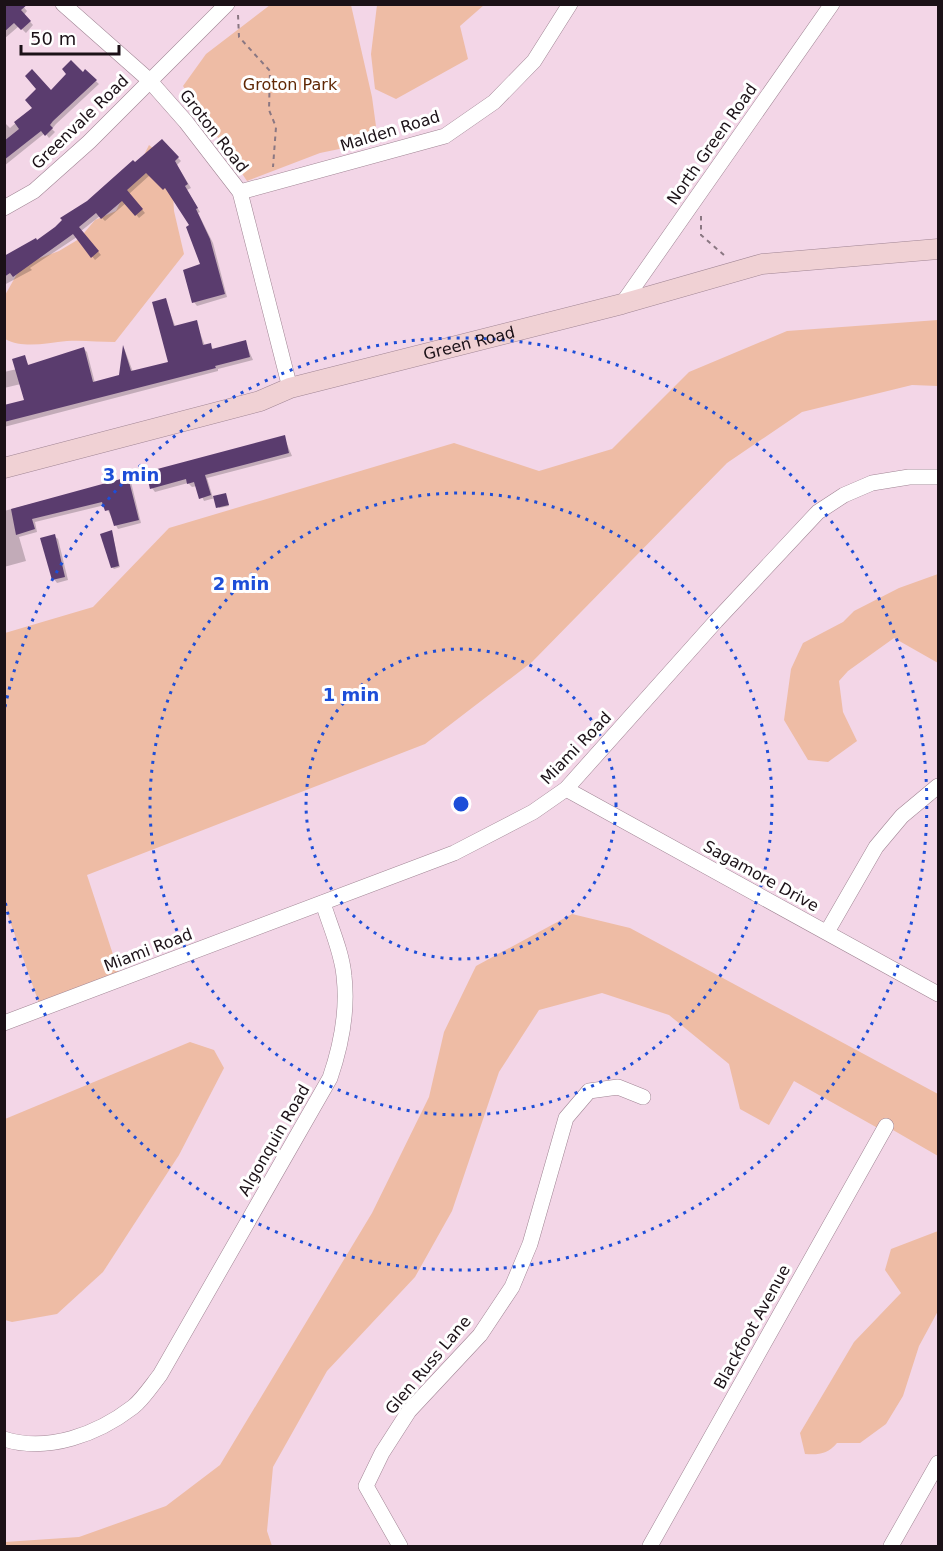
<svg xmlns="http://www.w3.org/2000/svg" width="943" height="1551" font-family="'DejaVu Sans',sans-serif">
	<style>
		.green { fill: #eebca5 }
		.shadow { fill: #0003 }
		.building { fill: #5a3c6e }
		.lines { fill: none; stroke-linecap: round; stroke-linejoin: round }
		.street-casing { stroke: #a08594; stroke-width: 16 }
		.secondary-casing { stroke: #a08594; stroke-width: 21 }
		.path { stroke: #8a7782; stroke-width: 2; stroke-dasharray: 4.5 4.5; stroke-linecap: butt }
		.street { stroke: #fff; stroke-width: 15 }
		.secondary { stroke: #f0d1d4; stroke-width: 20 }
		.ring { fill: none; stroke: #1d4ed8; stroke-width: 3; stroke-dasharray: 3 6 }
		.labels { text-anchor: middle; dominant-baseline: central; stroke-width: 6; stroke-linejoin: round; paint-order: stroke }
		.park-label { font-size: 16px; fill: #602805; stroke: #fff }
		.street-label { font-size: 16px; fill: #1b1117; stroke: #fff }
		.centre { fill: #1d4ed8; stroke: #fff; stroke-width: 3 }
		.ring-label { font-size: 18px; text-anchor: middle; font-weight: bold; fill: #1d4ed8; stroke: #fff; stroke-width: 6; stroke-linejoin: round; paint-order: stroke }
	</style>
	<rect width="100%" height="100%" fill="#f3d6e7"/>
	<!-- green -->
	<g class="green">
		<path d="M270 5H351L372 97 378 141 320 153 247 181 183 86 206 54Z"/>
		<path d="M377 5V4L484 5 460 26 468 59 396 99 375 89 371 54Z"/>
		<path d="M149 145 171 163 174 211 184 254 115 342C99 342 83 340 67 341 46 343 24 349 5 339L4 297 22 265 59 251 79 239 95 220 116 211Z"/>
		<path d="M938 320V386L912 385 802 412 727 463 532 662 425 744 87 875 121 979 41 1009 5 907V633L93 607 169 528 454 443 539 471 612 449 689 372 787 331Z"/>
		<path d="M938 574V663L894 638 848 671 839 681 843 712 857 741 828 762 808 760 784 720 791 669 803 643 843 622 854 611 899 588Z"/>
		<path d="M572 914 630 928 938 1094V1156L886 1126 883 1131 794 1081 769 1125 740 1109 729 1064 669 1015 602 993 539 1010 499 1072 452 1211 415 1277 327 1371 273 1467 267 1531 272 1546H5V1542L79 1537 166 1506 220 1465 372 1213 429 1097 444 1032 476 966Z"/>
		<path d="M190 1042 214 1050 224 1068 179 1155 103 1272 57 1314 12 1322 5 1320V1119Z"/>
		<path d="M938 1231V1311L919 1346 903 1396 886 1424 860 1443H837C828 1454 819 1455 805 1454L800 1433 854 1342 901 1293 885 1270 891 1249Z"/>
	</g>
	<!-- shadow -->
	<g class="shadow">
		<path d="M4 4H21L27 11 24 15 33 25 26 33 19 26 4 39Z"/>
		<path d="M85 71 99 84 56 124 52 129 55 132 49 138 45 133 4 166V122L10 128 51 92Z"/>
		<path d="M162 141 181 161 177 165 191 188 187 190 200 212 198 213 213 243 227 297 197 306 194 302 202 265 191 226 168 190 150 175 129 194 145 213 139 218 126 203 105 221 100 216 81 231 101 255 95 260 77 237 30 268 32 270 4 285V259L38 242Z"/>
		<path d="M165 300 176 328 196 322 205 346 210 345 214 350 245 342 253 360 218 369V371L4 427V406L26 401 21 384 4 388V372L17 369 24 357 29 366 84 349 87 352 95 383 120 376 124 348 133 372 169 363Z"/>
		<path d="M284 437 292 456 207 478 213 498 225 495 229 506 219 508 215 498 204 501 197 486 192 487 188 483 155 492 152 488Z"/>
		<path d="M127 479 131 482 141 523 118 529 105 505 35 522 37 532 19 537 26 561 4 567V511Z"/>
		<path d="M112 532 120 567 114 569 112 567Z"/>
		<path d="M54 536 58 539 68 580 57 583 54 579Z"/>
	</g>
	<!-- building -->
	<g class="building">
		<path d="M4 4H28L21 10 31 21 21 30 14 23 4 32Z"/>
		<path d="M71 60 83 72 85 69 97 80 53 121 50 125 53 128 45 136 41 131 4 160V141L19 129 14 122 32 108 25 100 36 89 25 76 32 69 51 90 66 74 62 69Z"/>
		<path d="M162 139 179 157 175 161 188 184 185 186 198 208 196 209 210 239 225 294 192 303 183 270 200 264 186 227 189 225 165 188 163 190 146 173 127 190 143 209 135 216 122 201 101 219 96 213 79 227 99 251 91 258 73 234 13 277 10 273 4 277V256L36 238 37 240 55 227 62 220 60 218 87 201 133 160 135 162Z"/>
		<path d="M166 298 174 326 197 320 203 345 211 343 212 349 246 340 250 357 215 366 216 368 4 422V405L24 400 12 359 25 355 28 365 84 347 93 382 119 375 123 345 131 371 168 362 152 302Z"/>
		<path d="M285 435 289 453 205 475 211 495 199 499 194 482 187 484 186 479 150 489 146 472Z"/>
		<path d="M128 477 139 520 114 526 109 510 105 511 102 502 32 519 35 529 16 535 11 509Z"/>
		<path d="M226 493 229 505 216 508 213 496Z"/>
		<path d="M112 530 119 566 111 568 100 534Z"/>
		<path d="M55 534 65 577 52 580 40 538Z"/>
	</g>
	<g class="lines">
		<!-- street casing -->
		<g class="street-casing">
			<g id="street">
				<path d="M63 4 149 80 186 122 240 192 290 388"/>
				<path d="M240 192 445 136 494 102 534 61 570 4"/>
				<path d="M4 208 34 191 89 142 227 4"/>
				<path d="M622 304 832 4"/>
				<path d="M566 789 938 994"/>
				<path d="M827 932 876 847 902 816 938 786"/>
				<path d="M4 1023 454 853 533 812 566 789 716 621 818 512 844 495 872 483 909 477H938"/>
				<path d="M4 1439C48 1453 98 1434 133 1407 143 1399 152 1385 160 1375L330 1078C341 1046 348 1010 344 976 342 952 330 926 323 903"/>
				<path d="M400 1546 366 1486 382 1453 409 1411 480 1335 512 1287 530 1244 566 1118 589 1091 618 1087 643 1097"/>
				<path d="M650 1546 886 1126"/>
				<path d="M891 1546 938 1463"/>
			</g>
		</g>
		<!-- secondary casing -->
		<g class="secondary-casing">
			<g id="secondary">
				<path id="s1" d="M4 468 260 401 290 388 622 304 762 264 938 249"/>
			</g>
		</g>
		<!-- path -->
		<g class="path">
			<path d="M238 15 239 37 270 71 269 110 276 127 273 167"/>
			<path d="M701 216V235L725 256"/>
		</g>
		<!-- street -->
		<use href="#street" class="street"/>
		<!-- secondary -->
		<use href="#secondary" class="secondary"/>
	</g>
	<!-- distance rings -->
	<g class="ring">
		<circle cx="461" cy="804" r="155"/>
		<circle cx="461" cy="804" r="311"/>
		<path d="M5 707A466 466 0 1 1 5 901"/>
	</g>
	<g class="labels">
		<!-- park labels -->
		<g class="park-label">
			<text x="290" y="84">Groton Park</text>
		</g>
		<!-- street labels -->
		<g class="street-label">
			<text transform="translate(80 122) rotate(-44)">Greenvale Road</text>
			<text transform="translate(214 131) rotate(52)">Groton Road</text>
			<text transform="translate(390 131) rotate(-17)">Malden Road</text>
			<text transform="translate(712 144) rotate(-55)">North Green Road</text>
			<text stroke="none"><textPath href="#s1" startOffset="482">Green Road</textPath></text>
			<text transform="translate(576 748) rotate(-46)">Miami Road</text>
			<text transform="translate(761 876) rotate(29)">Sagamore Drive</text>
			<text transform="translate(148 950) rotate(-21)">Miami Road</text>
			<text transform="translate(274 1140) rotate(-60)">Algonquin Road</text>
			<text transform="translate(752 1327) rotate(-61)">Blackfoot Avenue</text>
			<text transform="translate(428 1365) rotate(-50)">Glen Russ Lane</text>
		</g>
	</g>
	<circle cx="461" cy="804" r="9" class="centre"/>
	<g class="ring-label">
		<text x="131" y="481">3 min</text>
		<text x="241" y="590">2 min</text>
		<text x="351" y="701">1 min</text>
	</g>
	<!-- border -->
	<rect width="943" height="1551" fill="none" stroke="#1b1117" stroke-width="12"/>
	<!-- scale -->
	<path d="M21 45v9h98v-9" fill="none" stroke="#1b1117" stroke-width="3"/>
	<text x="30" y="45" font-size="18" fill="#1b1117" stroke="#ffffff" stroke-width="4.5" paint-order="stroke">50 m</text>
</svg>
